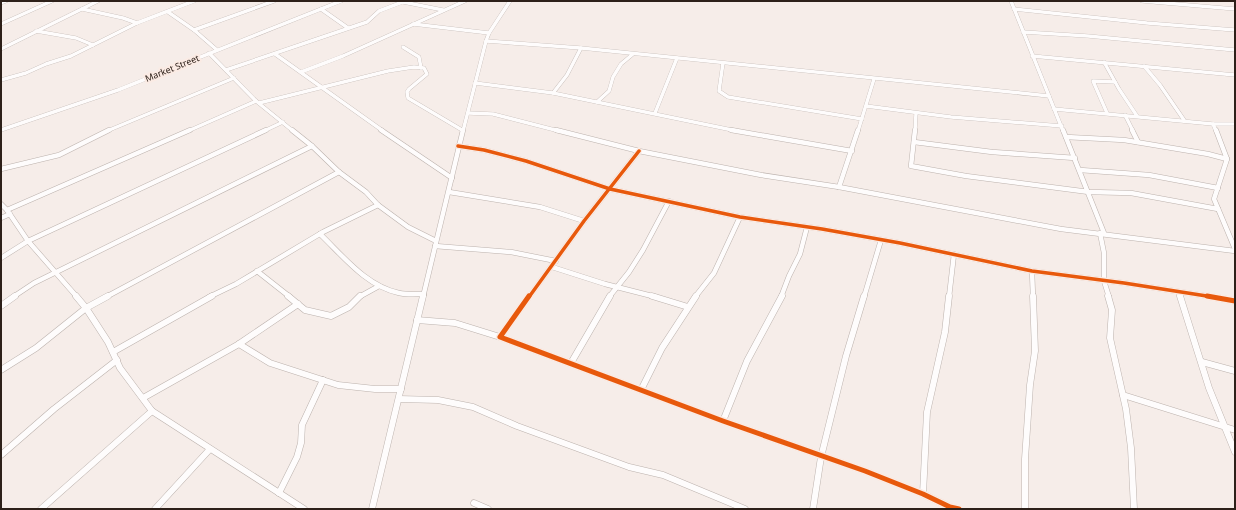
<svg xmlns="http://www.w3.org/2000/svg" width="1236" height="510" font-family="'Noto Sans',sans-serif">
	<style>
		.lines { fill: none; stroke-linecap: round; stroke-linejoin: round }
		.street-far2-casing { stroke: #bcb2ad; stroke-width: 4 }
		.street-far1-casing { stroke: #bcb2ad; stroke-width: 5.5 }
		.street-casing { stroke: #bcb2ad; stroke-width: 7 }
		.street-far2 { stroke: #fefcfc; stroke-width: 3.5 }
		.street-far1 { stroke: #fefcfc; stroke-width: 4.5 }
		.street { stroke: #fefcfc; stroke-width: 6 }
		.cycleway-far1-casing { stroke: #fbebe4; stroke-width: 6 }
		.cycleway-casing { stroke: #fbebe4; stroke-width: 8 }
		.cycleway-far1 { stroke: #e8590c; stroke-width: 3.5 }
		.cycleway { stroke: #e8590c; stroke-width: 5 }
		.labels { text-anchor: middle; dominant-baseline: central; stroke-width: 4; stroke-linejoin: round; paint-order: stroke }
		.far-street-label { font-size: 9px; fill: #2d2019; stroke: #fbebe4 }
	</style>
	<rect width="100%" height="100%" fill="#f6ede9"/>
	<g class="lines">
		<!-- street-far2 casing -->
		<g class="street-far2-casing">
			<g id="street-far2">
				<path d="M1011 1 1063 131"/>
				<path d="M1142 1 1235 9"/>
				<path d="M403 2 443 10"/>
				<path d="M1 3 6 1"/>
				<path d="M82 9 123 18 137 23"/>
				<path d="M321 9 348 28"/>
				<path d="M1014 9 1147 23 1235 30"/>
				<path d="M168 12 194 30 217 50"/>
				<path d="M1 24 52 1"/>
				<path d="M413 24 489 33"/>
				<path d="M194 30 274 1"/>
				<path d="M36 31 76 38 93 45"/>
				<path d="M1023 32 1088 36 1235 50"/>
				<path d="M486 41 581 48 1049 96"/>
				<path d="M403 47 419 57 421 68"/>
				<path d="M1 49 98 1"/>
				<path d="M209 53 256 101 293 131"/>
				<path d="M275 54 383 131"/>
				<path d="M1032 56 1235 75"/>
				<path d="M1104 62 1119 89 1137 116"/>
				<path d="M723 63 719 91 728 97 862 119"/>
				<path d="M1144 66 1160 85 1184 120"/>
				<path d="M226 70 367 22 379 11 405 1"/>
				<path d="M301 72 343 56 465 1"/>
				<path d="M1 80 26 73 46 64 71 56 137 23 194 1"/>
				<path d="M475 83 553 93 737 131"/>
				<path d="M553 93 567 75 581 48"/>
				<path d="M597 102 609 91 613 77 621 64 633 54"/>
				<path d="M259 103 388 71 414 67 424 68 427 74 409 89 407 92 408 98 462 130"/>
				<path d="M866 106 951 117 1062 126"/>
				<path d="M1054 109 1213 124H1235"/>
				<path d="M468 113 493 114 559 131"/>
				<path d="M655 113 677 58"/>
				<path d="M1107 113 1093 81 1115 82"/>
				<path d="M1125 115 1133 131"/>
				<path d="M1213 124 1216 131"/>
				<path d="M1 130 118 90 341 1"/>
				<path d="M107 131 234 78"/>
				<path d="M188 131 256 101"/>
				<path d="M264 131 283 122"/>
				<path d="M463 131 486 41 489 33 510 1"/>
				<path d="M858 131 874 79"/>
				<path d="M915 131 916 113"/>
			</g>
		</g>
		<!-- street-far1 casing -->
		<g class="street-far1-casing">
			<g id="street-far1">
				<path d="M292 130 312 146 339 172 366 192 378 205 408 227 436 241"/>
				<path d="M381 130 452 178"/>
				<path d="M556 130 639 151 761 175 839 187 1061 229 1235 251"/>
				<path d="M731 130 852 151"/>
				<path d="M915 130 911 166 966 176 1089 192 1131 193 1218 209"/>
				<path d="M1063 130 1104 233"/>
				<path d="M1132 130 1138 142"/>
				<path d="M1216 130 1227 159 1214 199 1235 249"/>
				<path d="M1066 137 1124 140 1208 154 1227 159"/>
				<path d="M914 142 992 152 1075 158"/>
				<path d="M458 146 484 150 526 161 610 189 740 217 822 229 900 243 1032 271 1124 283 1213 297"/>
				<path d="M1 169 59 155 109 130"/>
				<path d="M1080 170 1149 175 1218 188"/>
				<path d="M839 187 858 130"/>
				<path d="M449 192 540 207 584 221"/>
				<path d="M1 204 7 210 28 241 77 297"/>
				<path d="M7 210 190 130"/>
				<path d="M1 218 10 214"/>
				<path d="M1100 233 1104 253V281L1109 297"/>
				<path d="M320 234C343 256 366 286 399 293 407 295 416 294 424 294"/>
				<path d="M435 246 511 252 556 261"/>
				<path d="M1 258 28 241 266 130"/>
				<path d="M552 267 605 284 656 297"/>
				<path d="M257 271 290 297"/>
				<path d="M1032 271 1033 297"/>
				<path d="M1179 293 1181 297"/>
				<path d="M13 297 34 283 312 146"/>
				<path d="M106 297 339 172"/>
				<path d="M209 297 236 284 323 232 378 205"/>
				<path d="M359 297 379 286"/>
				<path d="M423 297 463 130"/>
				<path d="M529 297 584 221 639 151"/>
				<path d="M609 297 629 272 643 250 669 201"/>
				<path d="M695 297 714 273 740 217"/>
				<path d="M781 297 789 276 800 254 807 227"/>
				<path d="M864 297 881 240"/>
				<path d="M949 297 954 254"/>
			</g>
		</g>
		<!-- street casing -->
		<g class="street-casing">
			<g id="street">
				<path d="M76 296 86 308 108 342 120 368 152 411 304 509"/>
				<path d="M288 296 305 310 331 316 349 307 360 296"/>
				<path d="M529 296 500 337 723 421 865 471 923 494 950 507 959 509"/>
				<path d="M652 296 688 307"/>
				<path d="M1108 296 1112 310 1110 338 1126 409 1131 448 1134 509"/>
				<path d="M1180 296 1209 388 1235 452"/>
				<path d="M1207 296 1235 301"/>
				<path d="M1 306 15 296"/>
				<path d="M417 320 455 323 500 337"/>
				<path d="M239 344 270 363 338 385 375 389H401"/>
				<path d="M113 352 212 296"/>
				<path d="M1202 362 1235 371"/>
				<path d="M571 363 610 296"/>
				<path d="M1 370 36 348 86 308 108 296"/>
				<path d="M641 390 662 348 696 296"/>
				<path d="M1123 395 1235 430"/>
				<path d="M143 398 239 344 298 304"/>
				<path d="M399 399 438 400 473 407 517 426 629 467 663 475 745 509"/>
				<path d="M723 421 747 361 782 296"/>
				<path d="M1 455 54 409 117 360"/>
				<path d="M279 493 297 457 301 443 302 425 323 380"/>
				<path d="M923 494 927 412 945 332 949 296"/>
				<path d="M474 503 488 509"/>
				<path d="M41 509 152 411"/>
				<path d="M155 509 210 449"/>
				<path d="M372 509 423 296"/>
				<path d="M813 509 821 457 846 356 864 296"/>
				<path d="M1025 509V459L1030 385 1035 351 1033 296"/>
			</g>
		</g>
		<!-- street-far2 -->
		<use href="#street-far2" class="street-far2"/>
		<!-- street-far1 -->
		<use href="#street-far1" class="street-far1"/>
		<!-- street -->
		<use href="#street" class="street"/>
		<!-- cycleway-far1 casing -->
		<g class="cycleway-far1-casing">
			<g id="cycleway-far1">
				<path d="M458 146 484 150 526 161 610 189 740 217 822 229 900 243 1032 271 1124 283 1213 297"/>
				<path d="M529 297 584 221 639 151"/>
			</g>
		</g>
		<!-- cycleway casing -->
		<g class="cycleway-casing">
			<g id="cycleway">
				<path d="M529 296 500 337 723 421 865 471 923 494 950 507 959 509"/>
				<path d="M1207 296 1235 301"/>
			</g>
		</g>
		<!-- cycleway-far1 -->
		<use href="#cycleway-far1" class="cycleway-far1"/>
		<!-- cycleway -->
		<use href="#cycleway" class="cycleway"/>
	</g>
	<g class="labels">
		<!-- far-street labels -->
		<g class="far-street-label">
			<text transform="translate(172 68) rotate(-22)">Market Street</text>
		</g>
	</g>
	<!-- border -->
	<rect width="1236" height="510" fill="none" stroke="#2d2019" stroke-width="4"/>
</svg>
